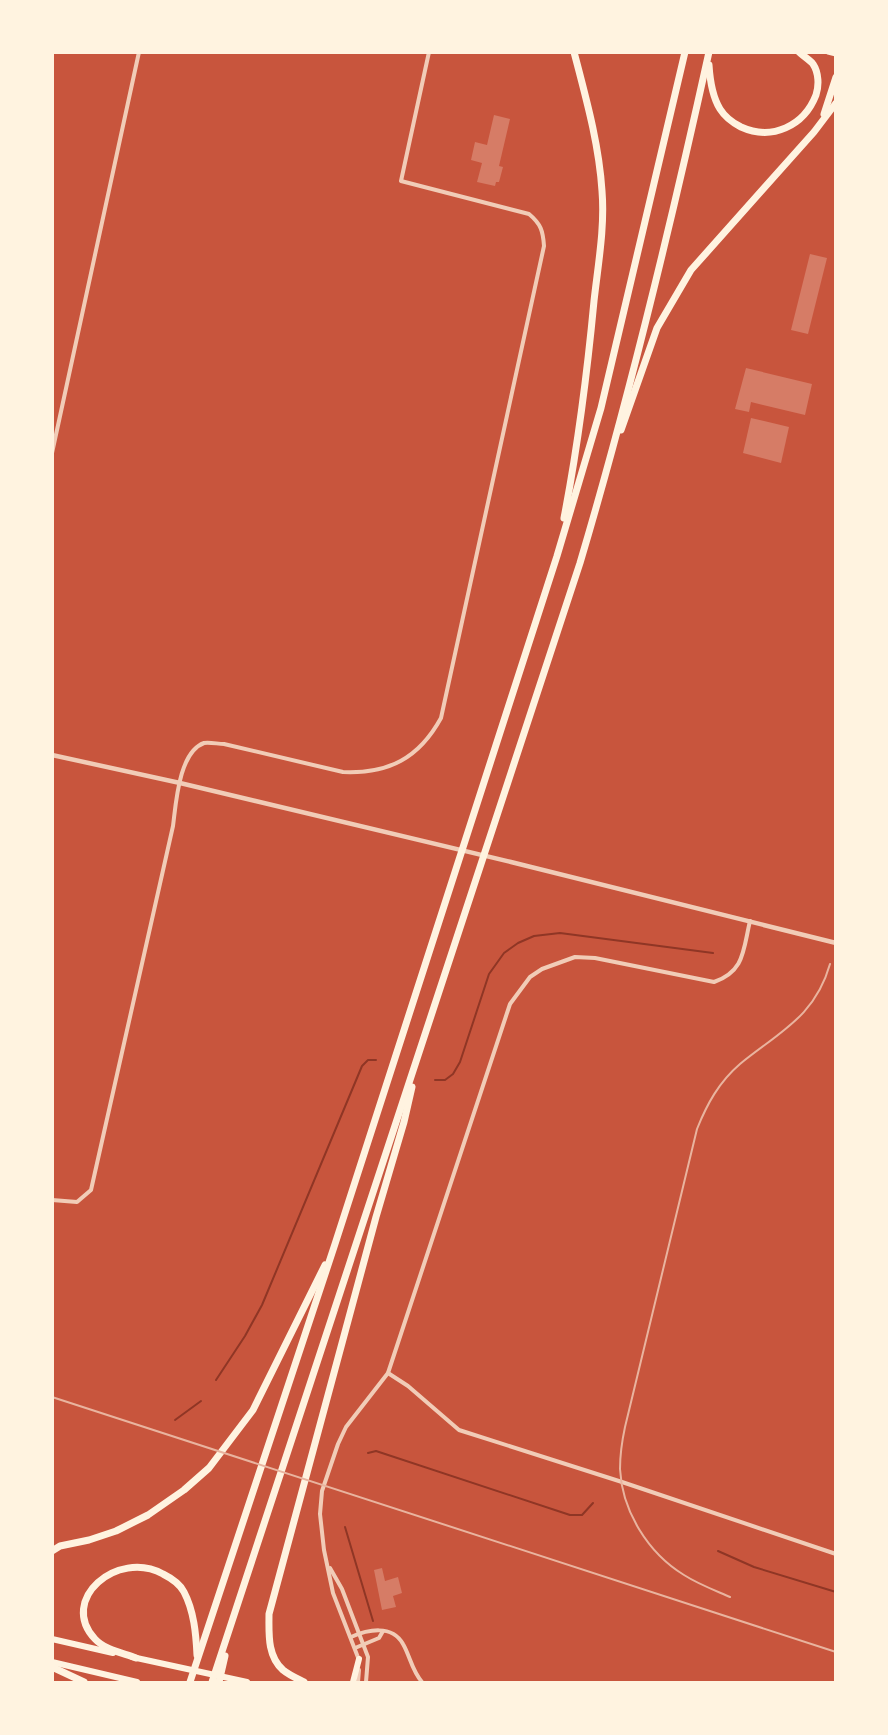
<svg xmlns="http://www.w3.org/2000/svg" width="888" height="1735" font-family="Figtree,sans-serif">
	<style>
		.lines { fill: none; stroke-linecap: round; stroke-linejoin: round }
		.stream { stroke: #8f3625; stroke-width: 2 }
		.building { fill: #d67c66 }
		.minor { stroke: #f1ccb7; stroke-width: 4 }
		.tertiary { stroke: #f1ccb7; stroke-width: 4.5 }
		.secondary { stroke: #fff3e0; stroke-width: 5 }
		.primary { stroke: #fff3e0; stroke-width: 6 }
		.motorway { stroke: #fff3e0; stroke-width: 7 }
		.rail { stroke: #e9b49f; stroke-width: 2 }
	</style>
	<rect width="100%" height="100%" fill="#c8553d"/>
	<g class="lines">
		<!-- stream -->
		<g class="stream">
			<path d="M435 1080H445L453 1074 460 1062 489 974 504 953 518 943 534 936 560 933 713 953"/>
			<path d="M216 1380 245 1336 262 1305 362 1066 368 1060H376"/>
			<path d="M175 1420 201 1401"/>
			<path d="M368 1453 376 1451 570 1515H582L593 1503"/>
			<path d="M345 1527 373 1621"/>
			<path d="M718 1551 754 1567 836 1592"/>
		</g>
	</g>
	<!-- building -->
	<g class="building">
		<path d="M494 115 510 119 499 166 503 167 499 182H496L495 186 477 182 482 163 471 160 475 142 487 145Z"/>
		<path d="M810 254 827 258 808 334 791 330Z"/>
		<path d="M746 368 812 384 805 415 751 402 749 412 735 409Z"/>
		<path d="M751 418 789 427 781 463 743 453Z"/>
		<path d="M382 1568 385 1581 398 1577 402 1593 393 1596 396 1607 382 1610 374 1570Z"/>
	</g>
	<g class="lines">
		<!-- minor -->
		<g class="minor">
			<path d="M52 453 139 52"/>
			<path d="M52 1200 77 1202 91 1190 173 826C176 803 179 752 204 743 210 742 218 744 224 744L343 772C389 774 419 758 441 718L544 246C543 231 541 224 529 214L401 181 429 52"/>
			<path d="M388 1373 408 1386 459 1430 622 1482 836 1554"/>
			<path d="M330 1568 342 1589 368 1657 366 1682"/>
			<path d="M351 1637C367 1630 392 1624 403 1644 410 1656 412 1671 422 1682"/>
			<path d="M355 1648 379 1638 383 1631"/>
			<path d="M359 1660 333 1593 324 1550 320 1514 322 1491 338 1444 346 1427 388 1373 510 1004 530 977 542 969 575 957 595 958 714 982C745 971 743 950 750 921"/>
			<path d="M358 1682 359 1670"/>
		</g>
		<!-- tertiary -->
		<path class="tertiary" d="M52 755 180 783 511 862 836 943"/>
		<!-- secondary -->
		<path class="secondary" d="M828 52 836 54"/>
		<!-- primary -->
		<g class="primary">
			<path d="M52 1639 113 1653"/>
			<path d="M132 1657 247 1682"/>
			<path d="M52 1662 137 1682"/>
			<path d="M353 1682 359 1659"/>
		</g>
		<!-- motorway -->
		<g class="motorway">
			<path d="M709 65C710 81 712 96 720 109 725 117 733 123 741 127 772 141 804 126 816 95 819 86 819 73 813 64 810 60 803 56 799 52"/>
			<path d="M824 114 836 77"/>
			<path d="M621 430 657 328 691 270 814 132 836 103"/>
			<path d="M564 518C578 445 587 375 594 301 598 265 605 227 602 191 599 144 586 98 574 52"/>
			<path d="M52 1551 60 1546 89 1540 116 1531 148 1515 184 1490 209 1468 253 1410 325 1265"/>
			<path d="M136 1658C123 1653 105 1650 95 1639 58 1600 117 1549 163 1574 171 1578 180 1584 184 1592 194 1611 196 1634 197 1655"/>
			<path d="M52 1667 84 1682"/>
			<path d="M190 1682 335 1244 557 556 601 408 685 52"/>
			<path d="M212 1682 580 563C630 395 671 224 709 52"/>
			<path d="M219 1682 225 1656"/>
			<path d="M304 1682C298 1679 289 1675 283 1670 267 1656 269 1633 269 1614L376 1217 404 1122 412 1087"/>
		</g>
		<!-- rail -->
		<g class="rail">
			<path d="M52 1397 836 1652"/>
			<path d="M730 1597C714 1590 698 1584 684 1575 648 1553 622 1511 620 1469 620 1455 622 1441 625 1427L697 1129C707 1104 719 1082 740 1064 779 1032 815 1017 830 964"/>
		</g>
	</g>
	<!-- border -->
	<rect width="888" height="1735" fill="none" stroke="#fff3e0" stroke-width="108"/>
</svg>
